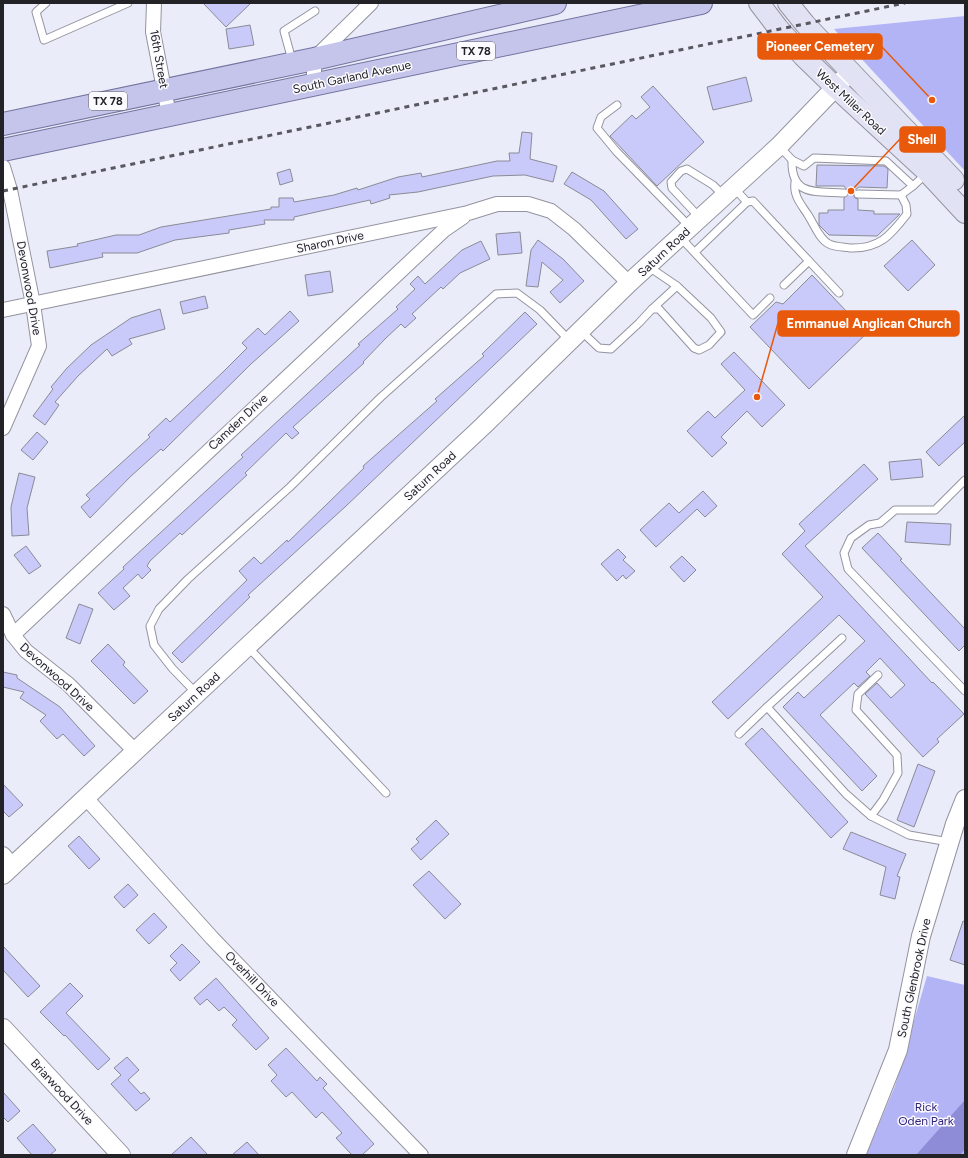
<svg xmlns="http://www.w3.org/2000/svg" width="968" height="1158" font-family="Figtree,sans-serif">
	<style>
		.green { fill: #b3b4f6 }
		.water { fill: #8e8cd7 }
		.building { fill: #c9cafa; stroke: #8a8b96 }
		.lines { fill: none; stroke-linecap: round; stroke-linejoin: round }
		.service-casing { stroke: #9494a0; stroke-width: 9 }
		.minor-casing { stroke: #9494a0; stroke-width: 16 }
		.tertiary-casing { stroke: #9494a0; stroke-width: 20 }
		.secondary-casing { stroke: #9494a0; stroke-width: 22 }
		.primary-casing { stroke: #73739f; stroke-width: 24 }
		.service { stroke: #fff; stroke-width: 7 }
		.minor { stroke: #fff; stroke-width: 14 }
		.tertiary { stroke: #fff; stroke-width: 18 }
		.secondary { stroke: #e2e2f5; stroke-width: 20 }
		.primary { stroke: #c5c5ec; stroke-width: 22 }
		.rail { stroke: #585860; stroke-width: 3; stroke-dasharray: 5 5; stroke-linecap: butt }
		.labels { text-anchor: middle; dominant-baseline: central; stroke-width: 3; stroke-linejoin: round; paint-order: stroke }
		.shield { fill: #fafaff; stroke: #636368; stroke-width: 1 }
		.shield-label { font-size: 11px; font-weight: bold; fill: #222227 }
		.street-label { font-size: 12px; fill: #222227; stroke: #fafaff }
		.park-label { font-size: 12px; fill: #32247a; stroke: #fafaff }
		.leader { fill: none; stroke: #e8590c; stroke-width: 1.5 }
		.callout-dot { fill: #e8590c; stroke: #fafaff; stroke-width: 1.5 }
		.callout { fill: #e8590c; stroke: #e8590c; stroke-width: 1.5 }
		.callout-label { font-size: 13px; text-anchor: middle; font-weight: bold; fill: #fff }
	</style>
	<rect width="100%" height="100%" fill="#ebecf9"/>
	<!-- green -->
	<g class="green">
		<path d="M965 16V171L834 29Z"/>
		<path d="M927 976 965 985V1155H866L895 1086Z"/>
	</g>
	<!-- water -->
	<path class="water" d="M965 1100V1149L960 1155H916Z"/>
	<!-- building -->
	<g class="building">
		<path d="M203 3H251L226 27Z"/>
		<path d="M250 25 254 45 229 49 226 29Z"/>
		<path d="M746 77 752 101 713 110 707 87Z"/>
		<path d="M653 86 704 142 657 186 610 136 632 115 636 119 650 107 641 97Z"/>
		<path d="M522 132 532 133 530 159 557 166 553 182 525 175 493 176 418 192 389 195 390 198 371 204 370 200 294 217V220H264L265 224 229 230V233L175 240 137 253H102L103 257 50 268 47 251 78 246 77 244 116 235H139L161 227 271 209V207H279V198H293L294 202 334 195 357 188 358 190 398 177 421 173 422 177 497 161H510L509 153H519Z"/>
		<path d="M817 165 884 166 888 169 887 188 859 187 855 190 853 194 855 198 858 199V210L874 211V214H900L877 236 829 235 819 225V213H828V210H844V198L849 193 844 186H816Z"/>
		<path d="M290 169 293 181 280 185 277 173Z"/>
		<path d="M572 172 604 191 638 229 626 239 591 200 564 184Z"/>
		<path d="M520 232 522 253 498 255 496 234Z"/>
		<path d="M538 240 563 259 584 281 560 303 550 292 563 280 542 262 538 287 526 286 531 250Z"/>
		<path d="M912 240 935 265 908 291 884 266Z"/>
		<path d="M481 241 490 259 460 273 443 289 441 287 412 314 416 318 405 328 401 324 386 338 363 362 364 363 293 427 299 433 292 439 286 433 245 473 247 475 182 535 180 533 150 561 147 566 151 570 142 579 138 574 123 588 130 596 114 610 98 593 124 569 123 567 243 457 241 455 360 345 358 344 398 309 396 307 415 289 410 284 418 276 425 284 462 250Z"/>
		<path d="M330 271 333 292 308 296 305 275Z"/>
		<path d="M812 275 867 333 809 389 750 327 776 302 783 304Z"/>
		<path d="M205 296 208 308 183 314 180 302Z"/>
		<path d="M160 309 165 329 129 339 132 344 112 356 107 349 78 376 55 402 59 405 45 425 33 416 53 389 51 387 67 368 91 345 131 318Z"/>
		<path d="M290 311 299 321 251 364 163 451 161 449 130 477 90 518 81 507 90 499 86 495 150 437 148 435 166 418 170 422 223 372 247 348 242 343 258 328 265 335Z"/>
		<path d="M525 312 537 324 345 507 248 595 250 597 182 663 172 653 247 580 239 571 254 557 261 564 287 540 288 542 364 468 363 466 437 401 435 399 484 356 482 354Z"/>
		<path d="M734 352 785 405 762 427 747 411 721 437 727 443 712 457 687 431 708 411 715 418 745 390 721 364Z"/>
		<path d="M965 415V442L939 466 926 452Z"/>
		<path d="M37 432 48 442 33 460 21 450Z"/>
		<path d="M921 459 923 477 891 480 889 462Z"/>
		<path d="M864 464 878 479 805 546 932 683 933 682 964 714 937 739 939 742 923 757 865 694 877 683 891 698 905 685 880 658 866 672 870 676 858 687 854 683 820 715 877 776 862 791 783 707 798 692 804 698 865 641 839 615 728 719 712 702 823 597 782 554 805 531 799 524Z"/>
		<path d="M19 473 35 477 27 508 29 535 12 536 11 507Z"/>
		<path d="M703 491 717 506 705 517 697 509 656 547 640 530 669 503 679 513Z"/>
		<path d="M907 522 951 524 950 545 905 542Z"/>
		<path d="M878 533 902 559 900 560 965 629V645L959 651 862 548Z"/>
		<path d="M26 546 41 566 29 574 14 555Z"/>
		<path d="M618 549 626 557 623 560 635 571 626 579 623 575 617 581 601 564Z"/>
		<path d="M682 556 696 570 684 582 670 567Z"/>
		<path d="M79 604 93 609 80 644 66 638Z"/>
		<path d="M108 644 125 662 123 665 148 691 134 704 91 661Z"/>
		<path d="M3 672 17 675V678L60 707 95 746 84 756 63 734 57 739 40 721 46 715 20 698 24 692 3 687Z"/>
		<path d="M762 728 848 822 831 838 745 744Z"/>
		<path d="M918 764 935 771 914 827 897 820Z"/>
		<path d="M3 784 23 805 9 817 3 811Z"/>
		<path d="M436 820 449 834 421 860 411 849 419 842 416 839Z"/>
		<path d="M851 832 906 854 897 876 900 877 895 899 880 895 886 867 843 849Z"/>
		<path d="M79 836 100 859 89 869 68 846Z"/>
		<path d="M429 871 461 904 445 919 413 885Z"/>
		<path d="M128 884 138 895 124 908 114 897Z"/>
		<path d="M154 913 167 927 149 944 136 930Z"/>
		<path d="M963 921 965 922V965L950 960Z"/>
		<path d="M182 944 200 962 180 981 170 970 177 963 170 956Z"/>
		<path d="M3 946 40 986 28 997 3 970Z"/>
		<path d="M216 978 269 1038 256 1050 232 1025 237 1020 224 1007 219 1011 207 999 200 1005 194 998Z"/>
		<path d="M70 983 83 996 66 1013 110 1059 98 1070 65 1035 64 1036 40 1012Z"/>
		<path d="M286 1048 317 1081 320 1077 327 1084 323 1088 374 1144 362 1155H352L336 1138 342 1133 322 1112 316 1118 292 1092 286 1097 271 1081 277 1075 268 1065Z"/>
		<path d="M127 1057 139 1070 128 1080 141 1094 144 1092 150 1099 136 1111 111 1084 121 1075 114 1068Z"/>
		<path d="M3 1092 20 1111 8 1122 3 1117Z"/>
		<path d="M33 1124 56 1150 50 1155H32L17 1138Z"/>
		<path d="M191 1137 208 1155H171Z"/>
		<path d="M247 1142 259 1155H232Z"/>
	</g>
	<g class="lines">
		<!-- service casing -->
		<g class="service-casing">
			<g id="service">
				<path d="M46 3 36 12 44 40 128 3"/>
				<path d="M292 60 284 31 315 11"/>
				<path d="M617 105 601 117 597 128 616 151 690 227"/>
				<path d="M779 146 792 160 804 166 814 158 886 161 913 186 927 173"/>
				<path d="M792 160C791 197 816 191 844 193"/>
				<path d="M795 182C793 196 801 204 808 215 814 224 819 239 829 244 835 247 844 247 850 248 879 249 890 236 907 214L906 205 901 195"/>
				<path d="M734 188 747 202 753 201 809 261 784 285"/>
				<path d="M858 194 901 195 913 186"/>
				<path d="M700 218 672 188 671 182 681 171 687 169 713 185 723 195"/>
				<path d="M680 237 753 315 770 298"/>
				<path d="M695 252 747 202"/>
				<path d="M809 261 839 293"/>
				<path d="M652 309 677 286"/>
				<path d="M581 331 599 348 611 349 639 323 652 309H659L694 348 699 350 709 345 721 332 711 318 677 286 649 267"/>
				<path d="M965 480 935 510H895L880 523 869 525 851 538 844 553 848 569 965 691"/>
				<path d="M842 638 767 707 846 794 871 816 909 835 949 842"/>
				<path d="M248 647 386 793"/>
				<path d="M196 693 172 668 154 645 150 626 159 609 188 579 290 487 381 397 496 294 517 293 540 310 569 340"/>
				<path d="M739 734 767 707"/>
				<path d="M871 816 883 800 898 773 897 755 856 710 858 694 878 675"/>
			</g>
		</g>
		<!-- minor casing -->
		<g class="minor-casing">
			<g id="minor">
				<path d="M154 3 153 32 169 115"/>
				<path d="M314 85V59L371 3"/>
				<path d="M3 167 10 190 33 304 39 346 3 428"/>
				<path d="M3 310 468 213 497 204H528L551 211 574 229 629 283"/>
				<path d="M3 614 13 635 26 651 68 684 136 752"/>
				<path d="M13 635 444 230 463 217"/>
				<path d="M86 798 212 938 421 1155"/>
				<path d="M3 854 13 865"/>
			</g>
		</g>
		<!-- tertiary casing -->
		<g class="tertiary-casing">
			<g id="tertiary">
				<path d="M3 875 483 426 629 283 779 146 851 71"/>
				<path d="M3 1028 121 1155"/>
				<path d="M856 1155 898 1050 921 936 955 824 965 799"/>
			</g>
		</g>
		<!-- secondary casing -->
		<g class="secondary-casing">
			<g id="secondary">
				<path d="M759 3 778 28 803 56 836 88 927 172 965 213"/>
				<path d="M788 3 805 24 954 180"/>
			</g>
		</g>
		<!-- primary casing -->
		<g class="primary-casing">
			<g id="primary">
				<path d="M3 124 314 59 555 3"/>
				<path d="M3 150 701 3"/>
			</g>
		</g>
		<!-- service -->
		<use href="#service" class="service"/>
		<!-- minor -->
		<use href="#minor" class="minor"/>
		<!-- tertiary -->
		<use href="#tertiary" class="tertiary"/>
		<!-- secondary -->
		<use href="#secondary" class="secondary"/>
		<!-- primary -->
		<use href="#primary" class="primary"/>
		<!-- rail -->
		<path class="rail" d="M3 191 905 3"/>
	</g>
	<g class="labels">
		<!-- shield labels -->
		<g class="shield">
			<rect x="457" y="42" width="38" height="18" rx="3"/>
			<rect x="89" y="92" width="38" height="18" rx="3"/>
		</g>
		<g class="shield-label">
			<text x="476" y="51">TX 78</text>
			<text x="108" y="101">TX 78</text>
		</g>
		<!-- street labels -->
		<g class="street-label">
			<text transform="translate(159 59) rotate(80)">16th Street</text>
			<text transform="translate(352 77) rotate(-12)">South Garland Avenue</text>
			<text transform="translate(851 102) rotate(43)">West Miller Road</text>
			<text transform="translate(330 242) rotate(-12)">Sharon Drive</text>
			<text transform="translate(664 252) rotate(-43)">Saturn Road</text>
			<text transform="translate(29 288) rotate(80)">Devonwood Drive</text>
			<text transform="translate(238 422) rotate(-43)">Camden Drive</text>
			<text transform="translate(430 476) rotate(-43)">Saturn Road</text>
			<text transform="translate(57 677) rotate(42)">Devonwood Drive</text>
			<text transform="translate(194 697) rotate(-43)">Saturn Road</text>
			<text transform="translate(914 978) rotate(-78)">South Glenbrook Drive</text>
			<text transform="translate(252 979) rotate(46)">Overhill Drive</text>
			<text transform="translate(62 1092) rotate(47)">Briarwood Drive</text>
		</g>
		<!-- park labels -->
		<g class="park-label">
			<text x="926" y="1107">Rick<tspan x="926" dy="14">Oden Park</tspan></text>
		</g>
	</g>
	<!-- callouts -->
	<path class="leader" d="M932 100L882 47M851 191L900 139M757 397L778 323"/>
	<g class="callout-dot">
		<circle cx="932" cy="100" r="4"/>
		<circle cx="851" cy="191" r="4"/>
		<circle cx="757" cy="397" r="4"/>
	</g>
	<g class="callout">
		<rect x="758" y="34" width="124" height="25" rx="4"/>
		<rect x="900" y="127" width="45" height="25" rx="4"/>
		<rect x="778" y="311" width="181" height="25" rx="4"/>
	</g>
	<g class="callout-label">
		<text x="820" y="51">Pioneer Cemetery</text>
		<text x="922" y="144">Shell</text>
		<text x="869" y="328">Emmanuel Anglican Church</text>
	</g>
	<!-- border -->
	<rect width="968" height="1158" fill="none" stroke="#222227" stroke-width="8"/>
</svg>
